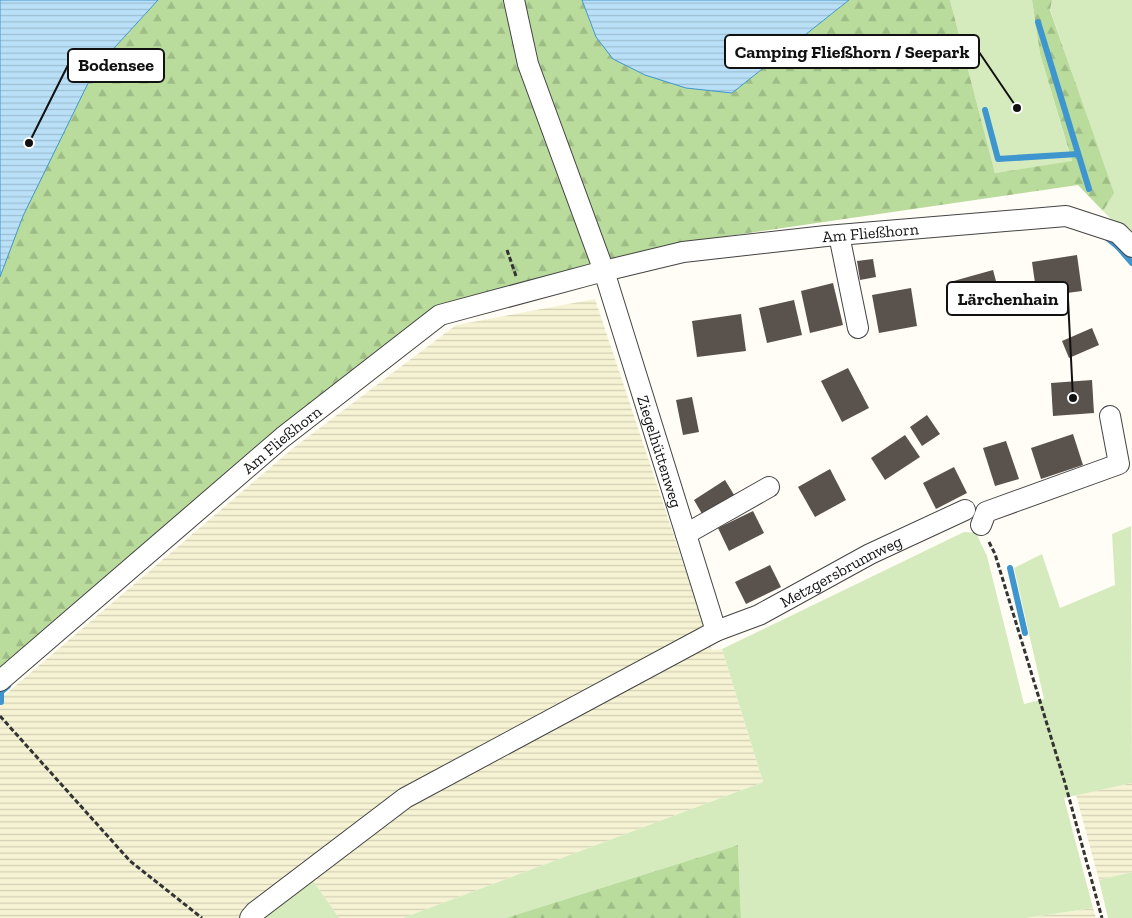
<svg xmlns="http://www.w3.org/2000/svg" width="1132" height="918" font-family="'Zilla Slab',serif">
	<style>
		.farmland { fill: url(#farmland-rules) }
		.green { fill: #d5ebbd }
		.forest { fill: url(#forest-firs) }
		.water { fill: url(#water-rules); stroke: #3f96cf }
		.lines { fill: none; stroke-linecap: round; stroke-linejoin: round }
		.stream { stroke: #3f96cf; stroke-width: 6 }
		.building { fill: #5a524d }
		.minor-casing { stroke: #444; stroke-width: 22 }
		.path { stroke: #333; stroke-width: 3; stroke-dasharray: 5 2.5; stroke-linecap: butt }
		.minor { stroke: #fff; stroke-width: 20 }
		.labels { text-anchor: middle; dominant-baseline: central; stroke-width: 5; stroke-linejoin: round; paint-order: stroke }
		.street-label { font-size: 16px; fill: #111; stroke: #fff }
		.leader { fill: none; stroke: #111; stroke-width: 2 }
		.callout-dot { fill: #111; stroke: #fff; stroke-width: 2 }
		.callout { fill: #fff; stroke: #111; stroke-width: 2 }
		.callout-label { font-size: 18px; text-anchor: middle; font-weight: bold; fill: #111 }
	</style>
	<defs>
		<pattern id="farmland-rules" width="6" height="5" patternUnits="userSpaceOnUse" patternTransform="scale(1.25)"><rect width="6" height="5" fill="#f6f3d4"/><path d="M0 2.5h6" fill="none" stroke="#d2cfb5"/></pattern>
		<pattern id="forest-firs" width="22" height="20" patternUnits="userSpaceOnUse" patternTransform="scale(1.25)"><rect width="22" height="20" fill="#b9dc9c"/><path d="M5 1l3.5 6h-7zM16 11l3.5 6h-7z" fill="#9ebc85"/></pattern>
		<pattern id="water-rules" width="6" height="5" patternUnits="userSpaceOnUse" patternTransform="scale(1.25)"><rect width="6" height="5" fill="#b9e0f7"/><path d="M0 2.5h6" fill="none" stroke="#9ebfd3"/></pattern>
	</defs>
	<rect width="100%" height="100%" fill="#fffdf5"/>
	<!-- farmland -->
	<g class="farmland">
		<path d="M595 299 712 650 722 649 763 782 403 918H339L312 879 259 918H0V699L292 449 456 325Z"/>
		<path d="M1132 783V872L1099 880 1076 795Z"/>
		<path d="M1093 908 1096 918H1026Z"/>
	</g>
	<!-- green -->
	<g class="green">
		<path d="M950 0H1032L1040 54 1072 162 995 173Z"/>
		<path d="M1052 0H1132V240L1103 211 1113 193 1050 9Z"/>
		<path d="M1131 526 1132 783 1064 798 1093 908 1026 918H741L738 845 506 918H403L763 782 722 649 964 532 976 533 987 556 1024 704 1044 699 1014 568 1042 554 1060 608 1115 585 1112 534Z"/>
		<path d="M1132 872V918H1108L1099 880Z"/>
		<path d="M312 879 339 918H259Z"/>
	</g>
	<!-- forest -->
	<g class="forest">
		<path d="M158 0H582L596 37 732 93 849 0H950L995 173 1072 161 1040 54 1032 0H1052L1050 10 1114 193 1103 211 1078 185 701 240 619 257 434 311 280 430 0 667V277L22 216 95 69Z"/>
		<path d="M738 845 741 918H506Z"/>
	</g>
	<!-- water -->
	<g class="water">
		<path d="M0 0H158L95 69 23 216 0 277Z"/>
		<path d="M582 0H849L732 93 686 88 645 75 613 59 596 37Z"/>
	</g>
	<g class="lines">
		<!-- stream -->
		<g class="stream">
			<path d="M1038 22 1089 189"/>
			<path d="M985 110 998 159 1078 154"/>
			<path d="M1106 237 1118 247 1132 263"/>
			<path d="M1010 568 1025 633"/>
			<path d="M1 702V692L8 686"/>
		</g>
	</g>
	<!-- building -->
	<g class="building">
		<path d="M1077 255 1082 291 1037 297 1032 262Z"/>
		<path d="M873 259 876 277 860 280 857 261Z"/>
		<path d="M993 270 1000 296 957 308 950 282Z"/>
		<path d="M833 283 843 325 810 333 801 291Z"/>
		<path d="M911 288 917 326 879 333 872 295Z"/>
		<path d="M794 300 802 335 767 343 759 308Z"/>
		<path d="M741 314 746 351 697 357 692 321Z"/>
		<path d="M1092 328 1099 345 1069 358 1062 341Z"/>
		<path d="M848 368 869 408 842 422 821 381Z"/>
		<path d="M1092 380 1094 413 1053 416 1051 383Z"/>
		<path d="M692 397 699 432 683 435 676 400Z"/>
		<path d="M927 415 940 434 922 446 910 427Z"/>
		<path d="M1073 434 1083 465 1041 479 1031 448Z"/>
		<path d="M905 435 920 457 885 480 871 458Z"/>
		<path d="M1006 441 1019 479 995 486 983 448Z"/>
		<path d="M954 467 967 493 936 509 923 483Z"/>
		<path d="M830 469 846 500 815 517 798 487Z"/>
		<path d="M725 480 736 498 705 519 694 500Z"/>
		<path d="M753 511 764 533 729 551 718 528Z"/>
		<path d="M770 565 781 587 746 604 735 582Z"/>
	</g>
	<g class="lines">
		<!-- minor casing -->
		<g class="minor-casing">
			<g id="minor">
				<path id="s1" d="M514 0 528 64 604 271 716 631"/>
				<path d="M839 235 858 328"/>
				<path d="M981 525 986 512 1119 464 1110 416"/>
				<path d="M686 534 769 487"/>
				<path id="s2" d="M0 681 283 437 440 315 604 271 683 252 826 236 1066 216 1118 233 1132 247"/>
				<path id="s3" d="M250 918 255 912 405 798 716 631 759 615 870 554 965 510"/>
			</g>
		</g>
		<!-- path -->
		<g class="path">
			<path d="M507 250 516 276"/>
			<path d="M989 542 995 554 1065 783 1102 918"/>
			<path d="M0 716 130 861 202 918"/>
		</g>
		<!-- minor -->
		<use href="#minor" class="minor"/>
	</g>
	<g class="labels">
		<!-- street labels -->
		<g class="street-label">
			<text stroke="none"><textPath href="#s2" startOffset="1012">Am Fließhorn</textPath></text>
			<text stroke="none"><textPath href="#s2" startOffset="371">Am Fließhorn</textPath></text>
			<text stroke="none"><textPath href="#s1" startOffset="475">Ziegelhüttenweg</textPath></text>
			<text stroke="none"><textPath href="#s3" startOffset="688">Metzgersbrunnweg</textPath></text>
		</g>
	</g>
	<!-- callouts -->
	<path class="leader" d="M1017 108L979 52M29 143L68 65M1073 398L1068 299"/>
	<g class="callout-dot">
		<circle cx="1017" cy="108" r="5"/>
		<circle cx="29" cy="143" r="5"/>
		<circle cx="1073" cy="398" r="5"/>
	</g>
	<g class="callout">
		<rect x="725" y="35" width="254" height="33" rx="5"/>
		<rect x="68" y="49" width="96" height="33" rx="5"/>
		<rect x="947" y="282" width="121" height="33" rx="5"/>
	</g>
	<g class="callout-label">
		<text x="852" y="58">Camping Fließhorn / Seepark</text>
		<text x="116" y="71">Bodensee</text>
		<text x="1008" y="305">Lärchenhain</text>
	</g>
</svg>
